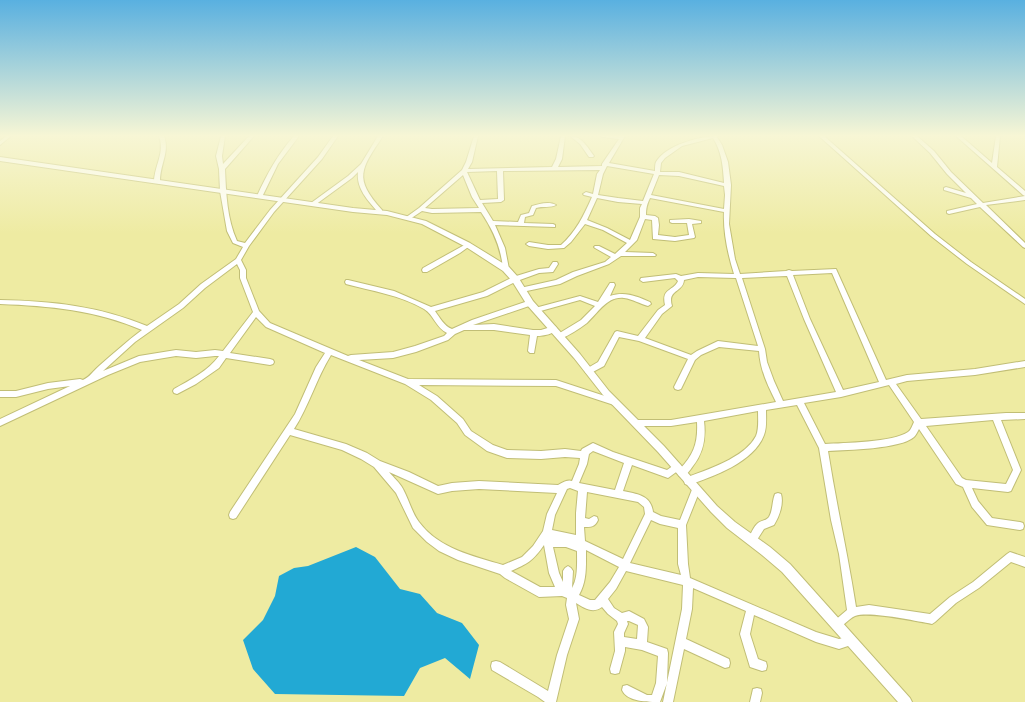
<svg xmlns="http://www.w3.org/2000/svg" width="1025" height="702" font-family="'DejaVu Sans',sans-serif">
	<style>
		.water { fill: #22a9d4 }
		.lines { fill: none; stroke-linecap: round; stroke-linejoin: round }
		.minor-casing { stroke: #c1be76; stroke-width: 2 }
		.major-casing { stroke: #c1be76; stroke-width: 2 }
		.minor { fill: #fff; fill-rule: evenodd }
		.major { fill: #fff; fill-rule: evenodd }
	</style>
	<rect width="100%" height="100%" fill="#eeeba2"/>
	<!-- water -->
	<path class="water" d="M356 547 375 557 400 589 420 594 437 613 462 623 479 645 470 679 445 658 420 668 404 696 275 694 253 669 243 640 263 620 275 596 279 576 294 568 308 566Z"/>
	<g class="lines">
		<!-- minor casing -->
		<g class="minor-casing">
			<g id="minor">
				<path d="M6 136H11L0 145V141Z"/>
				<path d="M159 136H164C170 152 160 164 160 181L157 183 154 181C155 164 165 153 159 136Z"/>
				<path d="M221 136H225L222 156 223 164 249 136H254L225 169C226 193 227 219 237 241L245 243 270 210 318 157 333 136H338L322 159 274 212 249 246 241 260 246 270V278L259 311 270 323 348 356 351 355 393 352 415 346 444 336 447 333C436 328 434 315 424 309 400 295 372 291 346 284L345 282 346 280H348L394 291 431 307 483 292 513 277 539 269 549 268 553 262H557L558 264 553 272 539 273 517 281 487 296 435 311C440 318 444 326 452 329L472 320 528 301H532L533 303 532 305 473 325 494 324 533 330H541L554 326 556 327 557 329C553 334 544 336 537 336L534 353H530L528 351 530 335 494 330H464L455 334 448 340 416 352 393 358 359 360 408 379 556 380 617 400 618 402 617 404 614 405 556 386 419 385 437 396 463 419 471 431 493 445 507 450 541 451 565 449 581 451 582 449 593 443 613 452 667 470 677 463 680 464 681 467 680 469C694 454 698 443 697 422L671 426H636L633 425 632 423 633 421 636 420H671L776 402C768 386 760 370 759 351L719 347 701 355 695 360 681 389 678 390 675 389 674 387 688 359 639 341 619 337 604 366 589 374 586 373 585 371 586 369 598 362 615 332 617 331 638 336 658 310 665 305C661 288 674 291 678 281L675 278 643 282 640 280 641 278 676 274 681 276 698 273 734 274C728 255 723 232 724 212L650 198C647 204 646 208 646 215L655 216 658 218 659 225 658 235 675 237 689 235 687 223H672L670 222V220L689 219 701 221V223L692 224 695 237 694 238 675 241 653 239 652 220 645 219 637 240 625 252 653 253 656 255 655 256H621L609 264 577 276 560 284 522 292 519 290 520 288 556 280 573 272 605 262 611 257 595 248 594 247 595 246H599L615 254 627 243 603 230 585 224 571 242 564 248 548 249 529 246 526 244 529 242 548 245H561C576 232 584 215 592 197L584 195 583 194 586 192 593 194 597 174 600 170 503 171 504 200 501 202 482 203 493 221 518 222 521 215 529 213 532 206C539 204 549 201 556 205 551 208 542 206 536 208L533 215 525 217 524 223 553 224 555 225V227L495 225 505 248 509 269 506 271 503 269C501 247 493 230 481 212L432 213 422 211 410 219 408 220 405 218 419 208 462 170 466 162 474 136H478L472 162 468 169 552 167 556 159 561 136H565L562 159 558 167 602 166V164L619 139 603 137 601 136H625L609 163 655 171C655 168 655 164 656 162 666 145 700 136 718 136L717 137 722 145 728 162 731 185 729 224 735 259 740 274 786 271 789 270 792 271 836 269 886 380 907 375 975 369 1025 361V367L975 375 907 381 896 384 921 419 1006 413H1025V419L1001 420 1021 470 1011 491 1008 492 972 488 978 501 992 518 1020 522 1023 523 1024 526 1023 529 1020 530 987 525 972 507 963 487 956 484 919 429C918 431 916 435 914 437 901 449 847 450 828 451 836 503 848 555 856 607L869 605 930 614 950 597 973 582 1007 554 1010 552 1025 557V567L1011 562 979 588 956 603 935 622 932 624C915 621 870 611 855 616 848 619 844 626 837 629L834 627 832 624 834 621 847 610 839 554 831 520 819 448 797 405 766 410C766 418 767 427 764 435 754 462 713 477 688 485L685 484 684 481 685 478C706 470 745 458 756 436 759 429 758 419 758 411L704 421C706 437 704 452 693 466 690 470 687 475 682 477L679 476 678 473 679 470 668 478 632 465 623 491C637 494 651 495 653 512L661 516 680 520 693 487 696 486 699 487 700 490 686 525 688 564 690 578 816 632 839 639 851 636 854 638 856 641 854 644 839 649 816 642 754 615 750 634 758 659 766 662 767 666 766 670 762 671 750 667 740 634 746 611 693 588 692 609 686 639 729 659 730 663 729 667 725 668 684 649 673 702H663L682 609 683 585 626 571 616 589 608 599 614 608 622 613 629 611 644 619 648 627 647 642 667 649 668 653 667 683 660 702C648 702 627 702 622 690L623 686 627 685 647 695H652L656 683 658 656 642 650 625 647V651L619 673 615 674 611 673 610 669 615 651 614 632 618 624 617 621 608 614 602 607C593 614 584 608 576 603L579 619 567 655 556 702H545L538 697 492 670 491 666 492 662 496 661 500 662 548 691 557 655 569 619 566 605 567 598 562 596 539 597 505 578 500 574 458 560 439 551 427 542 413 528 396 493 374 467 361 459 342 450 290 435 236 518 233 519 230 518 229 515 230 512 295 414 316 367 325 353 266 327 256 317 230 353 270 359 273 360 274 362 273 364 270 365 226 358 219 368 196 384 177 394 174 393 173 391 174 389C190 380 208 371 219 356H215L196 358 176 356 140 362 108 375 0 426V419L70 386 48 389 16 397H0V391H16L48 383 80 379 83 380C91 376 92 372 99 366 113 354 127 341 142 330 95 310 50 306 0 304V300C52 301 99 306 147 326L179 304 201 284 236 259 243 247 233 243 227 231 220 191 219 169 216 156ZM713 138C722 152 723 167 724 183L679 172H660L661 163 665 158 682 146ZM607 166 654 174 643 201 618 198 598 195 603 174ZM497 171 498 199 480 200 467 172ZM463 175 472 197 479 208 432 209 425 208ZM659 175 679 176 724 186 725 195 724 209 651 195ZM597 198 618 202 642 204 640 208V217L630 240 607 228 587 220ZM237 264 240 270V278L253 312 223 351 215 350 196 352 176 350 139 356 103 371 135 342 183 308 205 288ZM832 273 879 382 843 390 810 319 793 275ZM787 276 804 319 836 392 783 401 774 381 767 362 765 349 742 278ZM698 277 736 278 758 346 718 341 697 351 691 355 645 338 662 314 672 306C667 289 683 293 684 280ZM331 355 405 384 431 400 457 423 465 435 487 451 507 458 541 459 565 457 580 458 579 464 572 481C568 479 561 483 558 485L479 481 452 483 438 486 409 472 380 461 367 453 346 444 294 429C309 406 316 379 331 355ZM889 385 914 422C912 426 911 430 908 432 894 442 843 443 825 444L804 403 841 397ZM993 420 1013 470 1006 484 966 480 962 478 926 426ZM593 451 624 463 615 490 579 483 587 464 589 454ZM389 472 438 494 452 491 479 489 557 493 547 514 543 531 533 546 522 557 503 565C473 556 439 549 419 522 412 513 409 500 403 489 400 483 394 478 389 472ZM570 488 578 491 576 513V535L552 530 555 515 567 489ZM587 492 638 502 644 507 645 514 623 559 585 541 584 527C591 527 595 527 598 520L597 517 594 516 589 519 585 518ZM651 520 660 524 678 528V564L681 575 630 563ZM544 545 549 573 555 587H540L511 571C527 564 533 561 544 545ZM553 547H566L577 551C577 564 578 578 572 588L573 571 571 568 568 566 565 568 563 571V582L559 573ZM586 550 619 567 610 582 595 600H590L579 595C587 581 586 566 586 550ZM627 621H629L638 625 637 639 624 637V633L628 624Z"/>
				<path d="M294 136H299L278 164 262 197H258L257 196C267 174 278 154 294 136Z"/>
				<path d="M378 136H383C361 169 353 178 382 210V212H378C368 201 356 188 358 172L352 178 315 205H311V203L348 176 361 164Z"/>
				<path d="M570 136C582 136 587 147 594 156L593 157H589L580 144Z"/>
				<path d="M819 136H824L935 234 971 262 1025 299V304L967 264 931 236Z"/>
				<path d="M912 136H917L934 151 951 172 983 203 1025 196V200L986 205 1025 243V248L1023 247 980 207 949 214 947 213V211L977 204 971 198 944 190V188L946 187 966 193 947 174 930 153Z"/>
				<path d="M956 136H961L992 163 996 136H1000L997 167 1025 191V196L1023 195Z"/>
				<path d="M468 243 471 245 460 253 427 272H423L422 270 423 268Z"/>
				<path d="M610 283H614L615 285 610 296C625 291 636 296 650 302L651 304 648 306C640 304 633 299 624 298 607 296 598 313 587 323 579 329 570 335 560 339L558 338 557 336 558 334 581 320 595 306 580 300 537 312 534 310 535 308 580 296 598 302Z"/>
				<path d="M778 493 781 494C784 504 779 517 774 525L764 529 755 543 752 544 749 543 748 540C750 535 754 526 758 523 762 520 766 521 769 517 773 510 772 501 775 494Z"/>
				<path d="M757 688 761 689 762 693 760 702H750L753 689Z"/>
			</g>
		</g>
		<!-- major casing -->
		<g class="major-casing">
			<path id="major" d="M0 157 353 208 387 211 426 221 470 243 509 267 518 277 533 301 580 354 609 391 664 446 717 506 735 522 770 547 790 564 910 698 912 702H898L782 572 762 555 727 528 711 512 658 452 603 395 574 358 527 305 512 281 503 271 466 247 422 224 387 215 353 212 0 161Z"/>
		</g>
		<!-- minor -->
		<use href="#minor" class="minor"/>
		<!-- major -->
		<use href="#major" class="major"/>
	</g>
	<!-- sky -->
	<linearGradient id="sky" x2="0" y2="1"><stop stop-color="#59b0e0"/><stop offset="0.58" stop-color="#f7f6d5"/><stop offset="1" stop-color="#f7f6d5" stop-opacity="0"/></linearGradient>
	<rect width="1025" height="234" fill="url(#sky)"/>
</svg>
